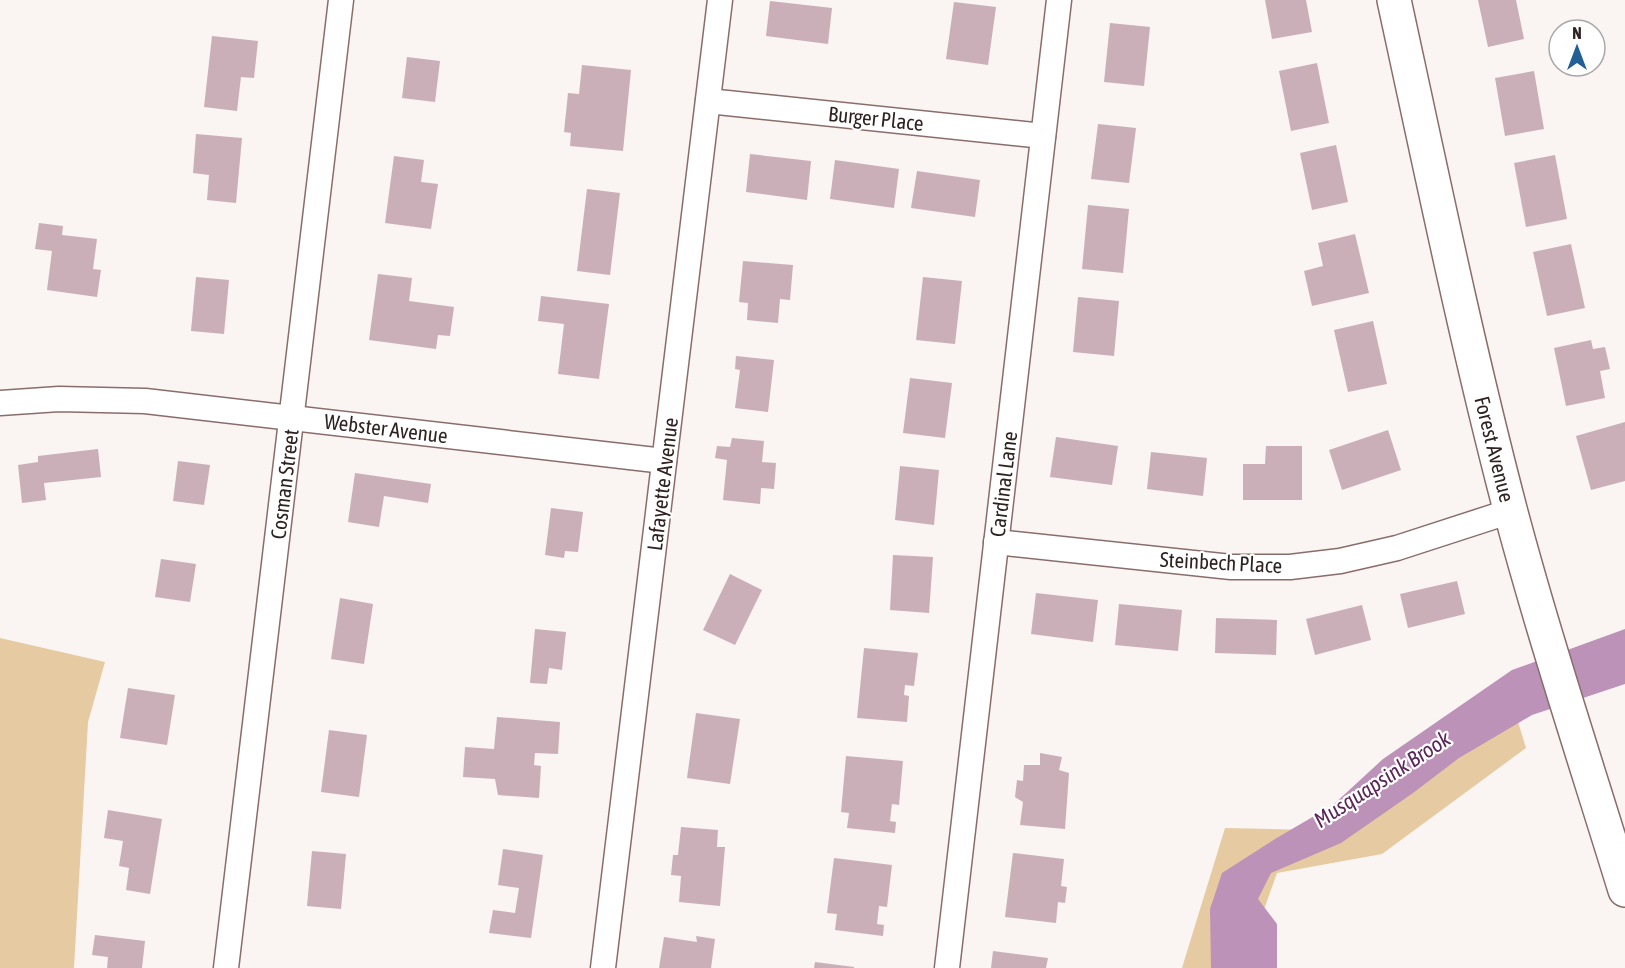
<svg xmlns="http://www.w3.org/2000/svg" width="1625" height="968" font-family="'Asap Condensed',sans-serif">
	<style>
		.green { fill: #e6caa2 }
		.water { fill: #bd92b8 }
		.building { fill: #cbafb8 }
		.lines { fill: none; stroke-linecap: round; stroke-linejoin: round }
		.street-casing { stroke: #896d6b; stroke-width: 27 }
		.primary-casing { stroke: #896d6b; stroke-width: 36 }
		.street { stroke: #fff; stroke-width: 24 }
		.primary { stroke: #fff; stroke-width: 33 }
		.labels { text-anchor: middle; dominant-baseline: central; stroke-width: 4.5; stroke-linejoin: round; paint-order: stroke }
		.street-label { font-size: 21px; fill: #2f2322; stroke: #fff }
		.water-label { font-size: 22px; font-style: italic; fill: #5b2758; stroke: #fff }
	</style>
	<rect width="100%" height="100%" fill="#faf4f3"/>
	<!-- green -->
	<g class="green">
		<path d="M0 638 105 662 88 722 74 968H0Z"/>
		<path d="M1515 712 1526 748 1382 854 1277 873 1256 932 1252 968H1182L1225 828 1312 830Z"/>
	</g>
	<!-- water -->
	<path class="water" d="M1625 629V684L1532 715 1459 758 1413 793 1341 843 1271 873 1258 899 1277 924V968H1211L1210 909 1222 873 1275 839 1333 805 1383 759 1512 670Z"/>
	<!-- building -->
	<g class="building">
		<path d="M1265 0H1306L1312 32 1272 39Z"/>
		<path d="M1478 0H1516L1524 39 1488 47Z"/>
		<path d="M770 1 832 8 828 44 766 36Z"/>
		<path d="M954 2 996 7 988 65 946 59Z"/>
		<path d="M1110 23 1150 27 1144 86 1104 82Z"/>
		<path d="M212 36 258 41 254 78 241 77 237 111 204 107Z"/>
		<path d="M407 57 440 61 435 102 402 98Z"/>
		<path d="M1317 63 1329 123 1291 131 1279 71Z"/>
		<path d="M582 65 631 70 623 151 570 146 571 133 564 132 568 93 579 94Z"/>
		<path d="M1534 71 1544 129 1505 136 1495 78Z"/>
		<path d="M1098 124 1136 128 1129 183 1091 179Z"/>
		<path d="M196 134 242 138 236 203 207 200 209 175 193 173Z"/>
		<path d="M1336 145 1348 202 1312 210 1300 153Z"/>
		<path d="M750 154 811 161 807 200 746 192Z"/>
		<path d="M1555 155 1567 219 1526 227 1514 163Z"/>
		<path d="M394 156 424 160 421 182 438 184 431 229 385 223Z"/>
		<path d="M835 160 899 169 894 208 830 199Z"/>
		<path d="M917 171 980 180 975 217 911 208Z"/>
		<path d="M587 189 620 193 610 275 577 271Z"/>
		<path d="M1088 205 1129 209 1123 273 1082 269Z"/>
		<path d="M39 223 63 226 62 235 97 239 93 269 101 270 97 297 47 290 52 251 35 249Z"/>
		<path d="M1355 234 1369 293 1312 306 1304 271 1323 266 1318 243Z"/>
		<path d="M1571 244 1585 308 1547 316 1533 252Z"/>
		<path d="M743 261 793 265 790 300 780 299 778 323 747 320 748 303 739 302Z"/>
		<path d="M378 274 412 278 409 301 454 307 450 336 438 335 436 349 369 340Z"/>
		<path d="M196 277 229 280 224 334 191 331Z"/>
		<path d="M923 277 962 281 955 344 916 340Z"/>
		<path d="M541 296 609 304 599 379 558 374 564 324 538 321Z"/>
		<path d="M1078 297 1119 301 1114 356 1073 352Z"/>
		<path d="M1373 321 1387 384 1348 392 1334 330Z"/>
		<path d="M1591 340 1593 349 1605 347 1610 369 1600 371 1605 398 1566 406 1554 348Z"/>
		<path d="M736 356 774 360 768 412 735 408 740 370 735 369Z"/>
		<path d="M910 378 952 383 945 438 903 433Z"/>
		<path d="M1625 422V481L1591 490 1576 436Z"/>
		<path d="M1388 430 1401 470 1342 490 1329 450Z"/>
		<path d="M1056 437 1118 446 1112 485 1050 477Z"/>
		<path d="M732 438 764 441 762 462 776 463 774 489 761 488 760 504 723 500 727 460 715 458 717 446 730 447Z"/>
		<path d="M1266 446H1302V500H1243V464H1265Z"/>
		<path d="M98 449 101 477 44 483 46 500 22 503 18 465 38 462V456Z"/>
		<path d="M1151 452 1207 458 1203 496 1147 489Z"/>
		<path d="M178 461 210 465 204 505 173 501Z"/>
		<path d="M900 466 939 470 934 525 895 520Z"/>
		<path d="M355 473 431 484 428 503 384 496 379 527 348 522Z"/>
		<path d="M551 508 583 512 578 552 565 551 564 558 545 555Z"/>
		<path d="M893 555 933 557 929 613 890 610Z"/>
		<path d="M161 559 196 564 190 602 155 597Z"/>
		<path d="M730 574 762 590 735 645 703 630Z"/>
		<path d="M1457 581 1465 614 1408 628 1400 594Z"/>
		<path d="M1036 593 1098 600 1093 642 1031 634Z"/>
		<path d="M340 598 373 604 364 664 331 659Z"/>
		<path d="M1119 604 1182 610 1178 651 1115 645Z"/>
		<path d="M1362 605 1371 640 1315 655 1306 619Z"/>
		<path d="M1216 618 1277 620 1276 655 1215 653Z"/>
		<path d="M535 629 566 632 562 670 549 668 547 684 530 683Z"/>
		<path d="M864 648 918 653 914 686 905 685 904 695 909 696 907 722 857 718Z"/>
		<path d="M128 688 175 695 167 745 120 738Z"/>
		<path d="M696 713 740 719 730 784 687 778Z"/>
		<path d="M497 717 560 722 558 754 535 753 534 765 541 766 539 798 498 795 495 779 463 777 465 747 494 749Z"/>
		<path d="M329 730 367 735 359 797 321 792Z"/>
		<path d="M1040 753 1062 757 1059 770 1069 773 1065 829 1020 825 1023 802 1015 797 1017 780 1023 781 1024 765H1040Z"/>
		<path d="M846 756 903 761 899 805 892 804 890 821 896 822 895 833 847 828 849 813 841 812Z"/>
		<path d="M108 810 162 819 150 894 126 890 129 868 119 866 123 841 104 838Z"/>
		<path d="M681 827 718 830 717 847H725L720 906 679 902 681 876 671 875 673 855H678Z"/>
		<path d="M503 849 543 855 531 938 489 933 493 910 515 913 519 888 498 885Z"/>
		<path d="M312 851 346 854 341 909 307 906Z"/>
		<path d="M1013 853 1064 859 1061 886 1067 887 1065 903 1058 902 1056 923 1005 917Z"/>
		<path d="M834 858 892 865 887 907 879 906 877 924 884 925 883 936 835 930 837 914 827 913Z"/>
		<path d="M95 935 145 941 142 968H107L108 957 92 955Z"/>
		<path d="M696 936 715 939 711 968H659L664 937 697 942Z"/>
		<path d="M993 951 1048 958 1046 968H991Z"/>
		<path d="M815 962 854 967V968H814Z"/>
	</g>
	<g class="lines">
		<!-- street casing -->
		<g class="street-casing">
			<g id="street">
				<path d="M708 101 1043 136"/>
				<path d="M0 403 59 399 145 401 664 461"/>
				<path d="M996 542 1231 567H1290L1340 561 1397 548 1511 511"/>
				<path d="M226 968 341 0"/>
				<path d="M603 968 720 0"/>
				<path d="M947 968 1059 0"/>
			</g>
		</g>
		<!-- primary casing -->
		<g class="primary-casing">
			<path id="primary" d="M1394 0C1431 170 1466 341 1510 509 1544 637 1586 763 1625 890"/>
		</g>
		<!-- street -->
		<use href="#street" class="street"/>
		<!-- primary -->
		<use href="#primary" class="primary"/>
	</g>
	<g class="labels">
		<!-- street labels -->
		<g class="street-label">
			<text transform="translate(876 118) rotate(6)">Burger Place</text>
			<text transform="translate(386 428) rotate(7)">Webster Avenue</text>
			<text transform="translate(1495 449) rotate(76)">Forest Avenue</text>
			<text transform="translate(284 484) rotate(-83)">Cosman Street</text>
			<text transform="translate(662 484) rotate(-83)">Lafayette Avenue</text>
			<text transform="translate(1003 484) rotate(-83)">Cardinal Lane</text>
			<text transform="translate(1221 562) rotate(3)">Steinbech Place</text>
		</g>
		<!-- water labels -->
		<g class="water-label">
			<text transform="translate(1382 779) rotate(-33)">Musquapsink Brook</text>
		</g>
	</g>
	<!-- north arrow -->
	<g transform="translate(1577 48)"><circle r="28" fill="#ffffff" stroke="#aca7a7" stroke-width="1.5"/>
	<path d="M0-4.5L10 22L0 15L-10 22Z" fill="#215f95"/>
	<text y="-9" font-size="16" font-weight="bold" text-anchor="middle" fill="#2f2322">N</text>
	</g>
</svg>
